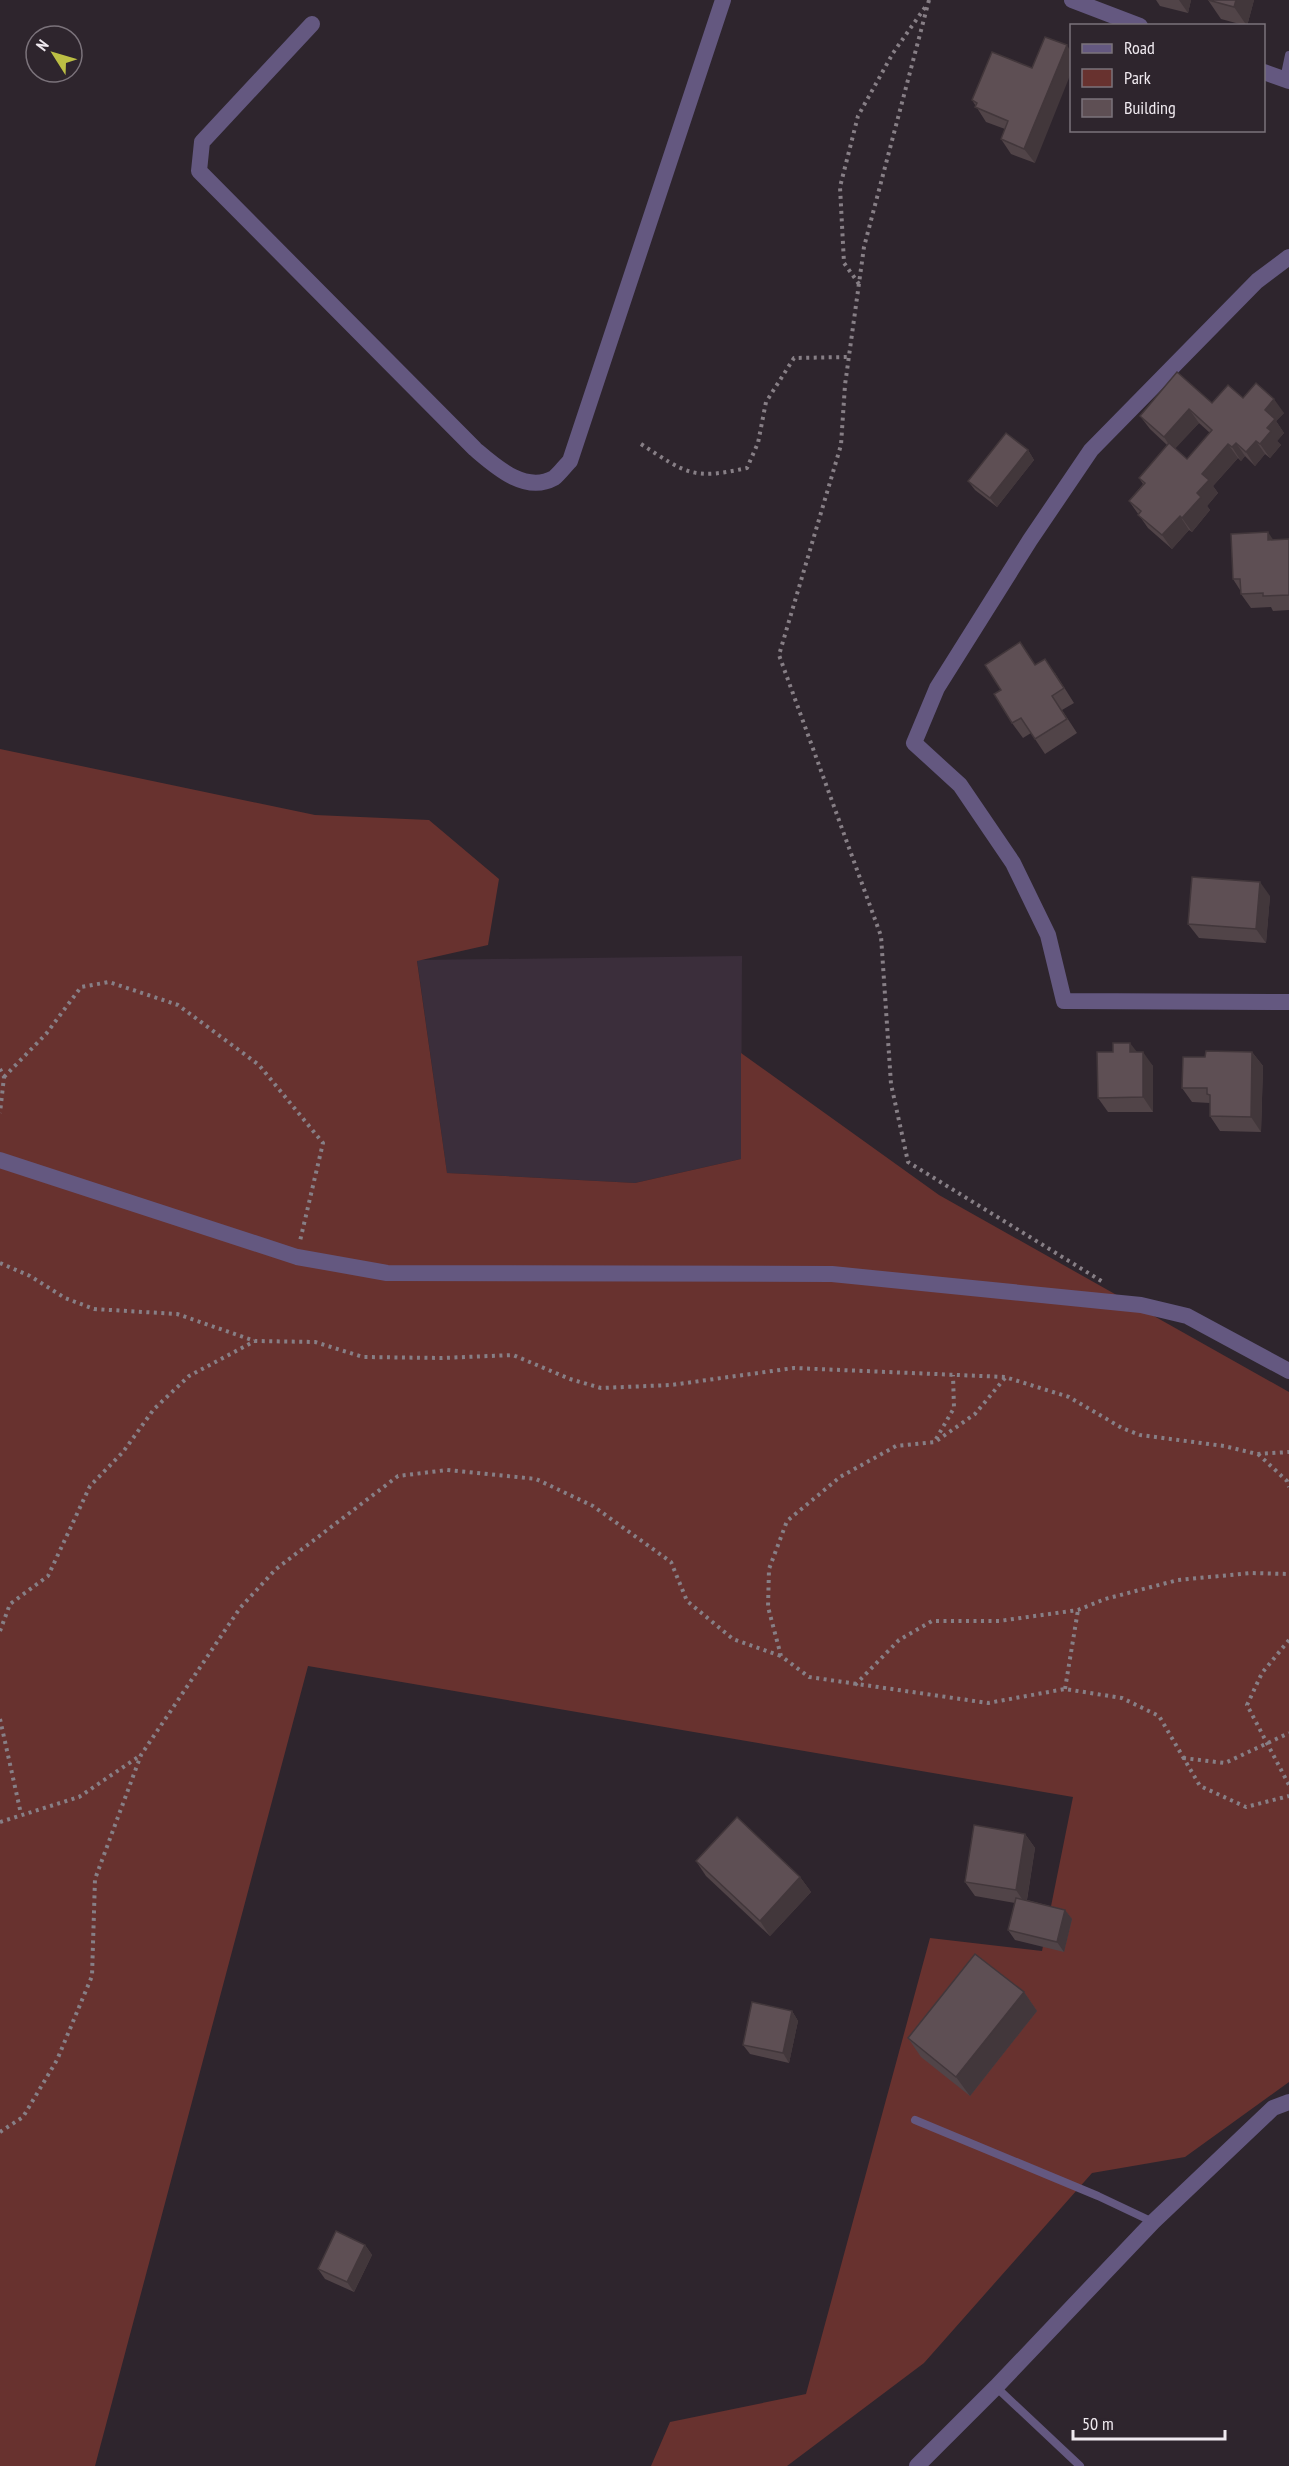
<svg xmlns="http://www.w3.org/2000/svg" width="1289" height="2466" font-family="'PT Sans Narrow',sans-serif">
	<style>
		.built { fill: #3b2e3b }
		.green { fill: #68322f }
		.lines { fill: none; stroke-linecap: round; stroke-linejoin: round }
		.path { stroke: #877f86; stroke-width: 4; stroke-dasharray: 3 4.5; stroke-linecap: butt }
		.lane { stroke: #645880; stroke-width: 8 }
		.street { stroke: #645880; stroke-width: 16 }
		.wall { fill: #514448; fill-rule: evenodd }
		.shaded-wall { fill: #42373b }
		.building { fill: #5e4f54; stroke: #42373b; stroke-width: 1.5 }
	</style>
	<rect width="100%" height="100%" fill="#2e252d"/>
	<!-- built -->
	<path class="built" d="M742 956 741 1159 635 1183 447 1173 417 960Z"/>
	<!-- green -->
	<path class="green" d="M0 749 315 815 429 820 499 879 488 945 417 961 447 1173 635 1183 741 1159V1053L939 1195 1289 1392V2082L1185 2157 1092 2173 924 2363 787 2466H651L670 2422 806 2394 930 1938 1042 1951 1073 1797 308 1666 95 2466H0Z"/>
	<g class="lines">
		<!-- path -->
		<g class="path">
			<path d="M929 0 864 247 845 385 841 445 779 655 881 936 891 1084 908 1162 1103 1282"/>
			<path d="M859 284 844 263 840 187 858 116 893 53 926 6"/>
			<path d="M641 444C687 474 693 480 747 468L758 443 766 402 794 358 849 357"/>
			<path d="M0 1069 4 1077 0 1113"/>
			<path d="M4 1077 46 1034 81 987 109 982 178 1005 259 1065 323 1143 300 1241"/>
			<path d="M0 1263 30 1276 65 1298 94 1309 177 1314 255 1341 315 1342 363 1357 442 1358 513 1355 570 1379 601 1388 671 1385 794 1368 1005 1377 1069 1397 1122 1428 1140 1435 1224 1446 1257 1454 1289 1452"/>
			<path d="M1005 1378 975 1414 935 1442 896 1446 840 1477 787 1521 769 1569 768 1607 781 1656 809 1677 988 1703 1065 1689 1122 1698 1159 1716 1200 1786 1246 1807 1289 1796"/>
			<path d="M936 1439 954 1408 953 1375"/>
			<path d="M1258 1454 1287 1481 1289 1487"/>
			<path d="M0 1631 10 1604 48 1576 90 1486 123 1452 154 1409 189 1376 255 1341"/>
			<path d="M1289 1640 1262 1673 1247 1705 1289 1785"/>
			<path d="M855 1685 899 1640 932 1621H999L1078 1610 1105 1599 1178 1580 1251 1573 1289 1574"/>
			<path d="M1065 1689 1078 1610"/>
			<path d="M0 1719 21 1814"/>
			<path d="M1183 1758 1225 1763 1289 1733"/>
			<path d="M0 1822 79 1797 141 1755"/>
			<path d="M0 2132 23 2117 57 2060 92 1976 95 1879 141 1755 240 1608 276 1569 398 1476 447 1470 536 1479 593 1506 671 1562 687 1601 733 1639 781 1656"/>
		</g>
		<!-- lane -->
		<g class="lane">
			<path d="M1284 79 1289 55"/>
			<path d="M915 2120 1098 2196 1153 2222"/>
			<path d="M996 2387 1080 2466"/>
		</g>
		<!-- street -->
		<g class="street">
			<path d="M1072 0 1140 26"/>
			<path d="M312 24 202 142 199 171 475 449C495 466 525 494 554 478 559 474 565 466 570 461L723 0"/>
			<path d="M1264 72 1289 81"/>
			<path d="M1289 257 1257 281 1091 450 1030 540 937 688 914 743 960 785 1013 863 1048 935 1064 1001 1289 1002"/>
			<path d="M0 1160 297 1257 387 1273 832 1274 1141 1305 1187 1316 1289 1371"/>
			<path d="M917 2466 996 2387 1153 2222 1273 2108 1289 2102"/>
		</g>
	</g>
	<!-- wall -->
	<g class="wall">
		<path d="M1156 0H1191L1188 13 1160 6Z"/>
		<path d="M1208 0H1254L1247 26 1221 19Z"/>
		<path d="M992 52 1035 163 1011 154 1001 139 1005 129 986 122 972 100Z"/>
		<path d="M1243 398 1284 413 1276 421 1284 433 1277 441 1281 445 1270 458 1265 454 1255 466 1245 456 1241 461 1238 458 1213 486 1218 493 1207 506 1210 510 1192 532 1189 530 1172 549 1148 528 1129 501 1143 484 1139 478 1167 445 1150 429 1140 416ZM1199 423 1210 433 1187 459 1175 448Z"/>
		<path d="M1028 450 1034 460 997 507 975 490 968 481Z"/>
		<path d="M1289 539V610L1273 611 1271 607 1251 608 1241 594 1240 590 1233 579 1273 540Z"/>
		<path d="M1036 665 1055 673 1074 703 1062 710 1077 733 1045 754 1031 733 1023 738 1012 723Z"/>
		<path d="M1270 896 1266 943 1199 938 1188 924Z"/>
		<path d="M1137 1052 1153 1066V1112H1108L1098 1098Z"/>
		<path d="M1252 1052 1263 1066 1261 1132 1220 1131 1210 1116V1103L1192 1102 1182 1088 1205 1057Z"/>
		<path d="M1025 1834 1035 1848 1027 1900 1065 1910 1072 1919 1064 1952 1015 1940 1008 1930 1015 1903 975 1896 965 1882Z"/>
		<path d="M696 1861 800 1877 811 1892 770 1936 706 1876Z"/>
		<path d="M1024 1992 1037 2011 970 2096 921 2057 908 2038Z"/>
		<path d="M792 2011 798 2021 789 2063 750 2054 743 2045Z"/>
		<path d="M365 2245 372 2255 354 2292 325 2279 318 2269Z"/>
	</g>
	<!-- shaded-wall -->
	<g class="shaded-wall">
		<path d="M1179 0H1191L1188 13Z"/>
		<path d="M1236 0H1254L1247 26 1234 7Z"/>
		<path d="M1067 45 1071 52V73L1035 163 1024 149Z"/>
		<path d="M1274 399 1284 413 1276 421 1284 433 1277 441 1281 445 1270 458 1260 444 1267 428 1265 410Z"/>
		<path d="M1189 409 1199 423 1173 451 1164 437Z"/>
		<path d="M1256 441 1265 454 1255 466 1246 452Z"/>
		<path d="M1236 443 1245 456 1241 461 1232 447Z"/>
		<path d="M1228 444 1238 458 1213 486 1218 493 1207 506 1210 510 1192 532 1182 518 1197 493 1202 474Z"/>
		<path d="M1028 450 1034 460 997 507 990 498Z"/>
		<path d="M1180 516 1189 530 1172 549 1162 535Z"/>
		<path d="M1268 532 1278 547 1268 540Z"/>
		<path d="M1260 882 1270 896 1266 943 1256 929Z"/>
		<path d="M1130 1043 1141 1057 1130 1052Z"/>
		<path d="M1143 1052 1153 1066V1112L1143 1097Z"/>
		<path d="M1252 1052 1263 1066 1261 1132 1251 1117Z"/>
		<path d="M1025 1834 1035 1848 1026 1905 1016 1890Z"/>
		<path d="M800 1877 811 1892 770 1936 760 1921Z"/>
		<path d="M1065 1910 1072 1919 1064 1952 1057 1942Z"/>
		<path d="M1024 1992 1037 2011 970 2096 956 2077Z"/>
		<path d="M792 2011 798 2021 789 2063 783 2053Z"/>
		<path d="M365 2245 372 2255 354 2292 347 2282Z"/>
	</g>
	<!-- building -->
	<g class="building">
		<path d="M1208 0H1236L1234 7Z"/>
		<path d="M1045 37 1067 45 1024 149 1001 139 1008 121 975 107 977 103 972 100 992 52 1032 68Z"/>
		<path d="M1177 372 1212 403 1228 385 1243 398 1256 383 1274 399 1265 410 1275 419 1267 428 1271 431 1260 444 1256 441 1246 452 1236 443 1232 447 1228 444 1202 474 1209 480 1197 493 1201 497 1182 518 1180 516 1162 535 1138 515 1141 511 1129 501 1145 483 1139 478 1169 443 1187 459 1212 430 1189 409 1164 437 1140 416Z"/>
		<path d="M1006 433 1028 450 990 498 968 481Z"/>
		<path d="M1268 532V540L1289 539V595L1263 596V593L1241 594 1240 579H1233L1231 534Z"/>
		<path d="M1020 642 1035 665 1045 659 1064 688 1052 696 1067 719 1035 739 1021 718 1012 723 994 694 1001 690 985 665Z"/>
		<path d="M1192 877 1260 882 1256 929 1188 924Z"/>
		<path d="M1113 1043H1130V1052H1143V1097L1098 1098 1097 1052H1113Z"/>
		<path d="M1206 1051 1252 1052 1251 1117 1210 1116V1095L1207 1094V1088H1182L1183 1057H1205Z"/>
		<path d="M737 1817 800 1877 760 1921 696 1861Z"/>
		<path d="M974 1825 1025 1834 1016 1890 965 1882Z"/>
		<path d="M1016 1898 1065 1910 1057 1942 1008 1930Z"/>
		<path d="M975 1954 1024 1992 956 2077 908 2038Z"/>
		<path d="M752 2002 792 2011 783 2053 743 2045Z"/>
		<path d="M336 2231 365 2245 347 2282 318 2269Z"/>
	</g>
	<!-- legend -->
	<rect x="1070" y="24" width="195" height="108" fill="#2e252d" stroke="#7b737b" stroke-width="1.5"/>
	<rect x="1082" y="44" width="30" height="9" fill="#645880" stroke="#7b737b" stroke-width="1.5"/>
	<text x="1124" y="54" font-size="18" fill="#efe9ef">Road</text>
	<rect x="1082" y="69" width="30" height="18" fill="#68322f" stroke="#7b737b" stroke-width="1.5"/>
	<text x="1124" y="84" font-size="18" fill="#efe9ef">Park</text>
	<rect x="1082" y="99" width="30" height="18" fill="#5e4f54" stroke="#7b737b" stroke-width="1.5"/>
	<text x="1124" y="114" font-size="18" fill="#efe9ef">Building</text>
	<!-- north arrow -->
	<g transform="translate(54 54) rotate(307)"><circle r="28" fill="#2e252d" stroke="#7b737b" stroke-width="1.5"/>
	<path d="M0-4.5L10 22L0 15L-10 22Z" fill="#bcbf44"/>
	<text y="-9" font-size="16" font-weight="bold" text-anchor="middle" fill="#efe9ef">N</text>
	</g>
	<!-- scale -->
	<path d="M1073 2430v9h152v-9" fill="none" stroke="#efe9ef" stroke-width="3"/>
	<text x="1082" y="2430" font-size="18" fill="#efe9ef" stroke="#2e252d" stroke-width="4.5" paint-order="stroke">50 m</text>
</svg>
